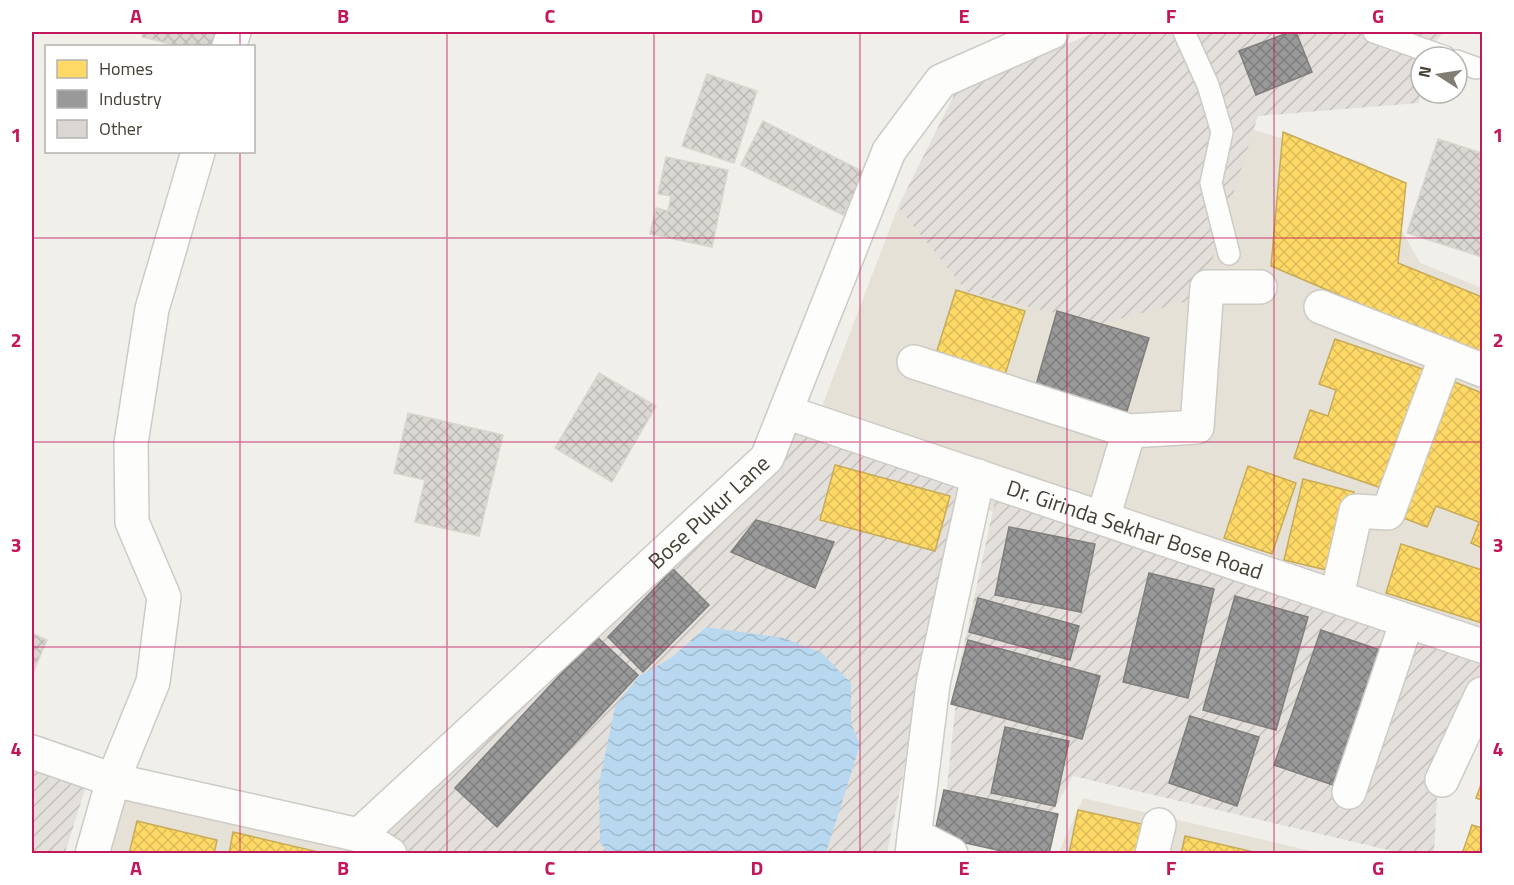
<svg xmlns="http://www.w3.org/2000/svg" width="1514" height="885" font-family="'Titillium Web',sans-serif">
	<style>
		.residential { fill: #e5e1d7 }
		.industrial { fill: url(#industrial-furrows) }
		.water { fill: url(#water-waves) }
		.homes { fill: url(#homes-cross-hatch); stroke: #c8ab57; stroke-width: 1.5 }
		.industry { fill: url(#industry-cross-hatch); stroke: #807e7b; stroke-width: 1.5 }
		.building { fill: url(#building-cross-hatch); stroke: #d8d6cf; stroke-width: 1.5 }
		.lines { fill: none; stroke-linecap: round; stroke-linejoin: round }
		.service-casing { stroke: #cdcbc5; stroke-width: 24 }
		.minor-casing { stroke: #cdcbc5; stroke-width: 36 }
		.service { stroke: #fdfdfc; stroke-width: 21 }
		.minor { stroke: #fdfdfc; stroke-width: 33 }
		.grid { fill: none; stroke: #c2185b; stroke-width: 1.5; stroke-opacity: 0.55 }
		.labels { text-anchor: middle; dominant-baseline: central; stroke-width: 6; stroke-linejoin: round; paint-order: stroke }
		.street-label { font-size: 22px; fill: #464035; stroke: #fff }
		.neatline { fill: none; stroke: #c2185b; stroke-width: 2 }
		.grid-label { font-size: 20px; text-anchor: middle; font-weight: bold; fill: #c2185b }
	</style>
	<defs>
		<pattern id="industrial-furrows" width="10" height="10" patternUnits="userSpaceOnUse" patternTransform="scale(1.5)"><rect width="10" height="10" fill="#e3e0db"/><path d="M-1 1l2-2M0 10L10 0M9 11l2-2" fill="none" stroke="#c4c1bd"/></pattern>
		<pattern id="water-waves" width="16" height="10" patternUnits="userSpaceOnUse" patternTransform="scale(1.5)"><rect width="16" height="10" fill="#b8d8f0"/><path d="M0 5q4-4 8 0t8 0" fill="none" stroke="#a0bace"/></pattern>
		<pattern id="homes-cross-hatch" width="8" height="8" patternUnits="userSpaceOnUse" patternTransform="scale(1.5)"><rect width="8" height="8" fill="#ffd966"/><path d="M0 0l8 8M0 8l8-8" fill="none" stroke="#dcbb59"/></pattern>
		<pattern id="industry-cross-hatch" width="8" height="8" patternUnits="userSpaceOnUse" patternTransform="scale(1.5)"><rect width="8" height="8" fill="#999"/><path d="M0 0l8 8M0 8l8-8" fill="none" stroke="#7f7e7e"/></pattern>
		<pattern id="building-cross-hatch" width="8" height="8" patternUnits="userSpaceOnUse" patternTransform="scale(1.5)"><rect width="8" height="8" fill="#dad7d2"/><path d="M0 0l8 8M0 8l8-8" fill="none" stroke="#bcbab5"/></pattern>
	</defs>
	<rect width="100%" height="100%" fill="#f0efea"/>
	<!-- residential -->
	<g class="residential">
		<path d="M1217 119 1365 163 1420 263 1482 288V670L805 451 898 207 967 292Z"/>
		<path d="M117 786 354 850 353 854H95Z"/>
		<path d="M1083 798 1320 853 1058 854Z"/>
	</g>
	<!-- industrial -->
	<g class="industrial">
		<path d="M1096 32H1444L1421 57 1419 103 1258 116 1200 298 1100 324 967 292 898 207 957 89Z"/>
		<path d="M785 422 964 482 887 853 406 854 374 840Z"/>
		<path d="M995 501 1482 659V702L1438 780 1434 853H1401L1073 776 1034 843 942 834 960 663Z"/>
		<path d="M32 733 96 755 65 853 32 854Z"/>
	</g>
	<!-- water -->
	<path class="water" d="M706 627 784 638 822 653 851 683V723L860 745 826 853 611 854 600 843 599 784 615 707 639 676 671 658Z"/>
	<!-- homes -->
	<g class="homes">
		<path d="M1283 132 1406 183 1398 263 1482 297V356L1271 266Z"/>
		<path d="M956 290 1025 311 1004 378 935 357Z"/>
		<path d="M1335 339 1434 373 1393 492 1294 458 1310 410 1328 416 1336 390 1319 384Z"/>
		<path d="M1452 381 1482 393V548L1471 543 1479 522 1436 506 1427 527 1401 517Z"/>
		<path d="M835 465 950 496 935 551 820 520Z"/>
		<path d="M1248 466 1296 483 1272 554 1224 538Z"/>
		<path d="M1303 479 1354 492 1335 572 1284 560Z"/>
		<path d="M1401 544 1482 570V623L1386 593Z"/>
		<path d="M1482 782V800L1476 798Z"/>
		<path d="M1078 810 1146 825 1140 854H1069Z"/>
		<path d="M137 821 217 840 214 854H129Z"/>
		<path d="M1472 825 1482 828V854H1462Z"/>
		<path d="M233 832 323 853V854H229Z"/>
		<path d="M1185 836 1262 854H1181Z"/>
	</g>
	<!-- industry -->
	<g class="industry">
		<path d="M1290 32H1296L1312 72 1256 95 1239 51Z"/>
		<path d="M1057 311 1149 338 1127 411 1036 385Z"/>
		<path d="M756 520 834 542 815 588 731 552Z"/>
		<path d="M1009 527 1095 544 1081 612 995 595Z"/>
		<path d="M673 569 709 605 643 672 608 637Z"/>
		<path d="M1149 573 1214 589 1188 698 1123 682Z"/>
		<path d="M1235 596 1308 617 1276 730 1203 710Z"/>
		<path d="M978 598 1079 626 1070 660 969 632Z"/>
		<path d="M1321 630 1383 651 1336 786 1274 765Z"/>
		<path d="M596 636 638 675 497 827 455 788Z"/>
		<path d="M968 640 1100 676 1082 739 951 704Z"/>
		<path d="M1190 716 1259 737 1237 806 1169 783Z"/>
		<path d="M1005 727 1069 741 1055 806 991 793Z"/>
		<path d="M944 790 1058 814 1049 854H1015L934 836Z"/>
	</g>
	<!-- building -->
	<g class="building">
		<path d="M143 32H223L219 46H178L142 37Z"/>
		<path d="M707 74 757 91 734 163 682 146Z"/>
		<path d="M763 121 864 172 843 215 741 165Z"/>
		<path d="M1438 139 1482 153V257L1407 233Z"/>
		<path d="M666 157 728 170 712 247 650 234 656 208 668 211 671 196 658 194Z"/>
		<path d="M599 373 656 406 612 482 555 448Z"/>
		<path d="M408 413 503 435 479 536 415 522 425 480 394 473Z"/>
		<path d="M32 633 47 640 32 675Z"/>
	</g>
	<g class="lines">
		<!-- service casing -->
		<g class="service-casing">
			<g id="service">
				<path d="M1184 32 1208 85 1222 132 1211 183 1229 254"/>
				<path d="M1374 32 1445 57"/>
				<path d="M1457 61 1476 68"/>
			</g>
		</g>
		<!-- minor casing -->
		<g class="minor-casing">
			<g id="minor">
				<path d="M229 46 234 32"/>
				<path d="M1321 307 1482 370"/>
				<path d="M914 362 1129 431 1197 427 1207 287H1260"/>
				<path id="s1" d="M786 412 1482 646"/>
				<path d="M1103 518 1129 431"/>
				<path d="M1337 596 1356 511 1388 513 1446 356"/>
				<path d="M32 752 113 780 359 835 390 854"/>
				<path d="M1442 780 1482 694"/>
				<path d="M1349 792 1407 621"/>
				<path id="s2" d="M359 835 767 458 889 151 941 81 1052 32"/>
				<path d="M914 835 951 854"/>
				<path d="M92 854 113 780 153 682 164 597 132 522 131 443 152 309 198 152"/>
				<path d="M912 854 933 684 978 476"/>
				<path d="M1152 854 1159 825"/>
			</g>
		</g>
		<!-- service -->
		<use href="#service" class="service"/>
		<!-- minor -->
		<use href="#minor" class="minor"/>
	</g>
	<!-- grid -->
	<path class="grid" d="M240 32V46M447 32V854M654 32V854M860 32V854M1067 32V854M1274 32V854M240 152V854M32 238H1482M32 442H1482M32 647H1482"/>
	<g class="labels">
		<!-- street labels -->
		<g class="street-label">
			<text stroke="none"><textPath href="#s2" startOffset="476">Bose Pukur Lane</textPath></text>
			<text stroke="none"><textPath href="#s1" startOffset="368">Dr. Girinda Sekhar Bose Road</textPath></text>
		</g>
	</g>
	<!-- border -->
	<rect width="1514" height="885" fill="none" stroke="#ffffff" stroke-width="66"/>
	<!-- legend -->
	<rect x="45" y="45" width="210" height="108" fill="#ffffff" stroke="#b5b3ae" stroke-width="1.5"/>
	<rect x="57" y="60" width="30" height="18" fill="#ffd966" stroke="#b5b3ae" stroke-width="1.5"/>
	<text x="99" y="75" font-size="18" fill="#464035">Homes</text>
	<rect x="57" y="90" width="30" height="18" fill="#999999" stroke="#b5b3ae" stroke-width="1.5"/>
	<text x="99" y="105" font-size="18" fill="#464035">Industry</text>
	<rect x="57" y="120" width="30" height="18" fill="#dad7d2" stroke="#b5b3ae" stroke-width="1.5"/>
	<text x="99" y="135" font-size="18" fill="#464035">Other</text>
	<!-- north arrow -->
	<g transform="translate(1439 75) rotate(282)"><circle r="28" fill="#ffffff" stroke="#b5b3ae" stroke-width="1.5"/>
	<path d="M0-4.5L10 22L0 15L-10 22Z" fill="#827d74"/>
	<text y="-9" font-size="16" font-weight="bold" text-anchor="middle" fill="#464035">N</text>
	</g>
	<rect x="33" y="33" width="1448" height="819" class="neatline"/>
	<g class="grid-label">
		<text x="136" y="23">A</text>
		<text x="343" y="23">B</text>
		<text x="550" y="23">C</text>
		<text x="757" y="23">D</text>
		<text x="964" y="23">E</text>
		<text x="1171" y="23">F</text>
		<text x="1378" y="23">G</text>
		<text x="16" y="142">1</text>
		<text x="1498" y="142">1</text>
		<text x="16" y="347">2</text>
		<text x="1498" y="347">2</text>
		<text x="16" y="552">3</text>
		<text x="1498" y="552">3</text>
		<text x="16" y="756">4</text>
		<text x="1498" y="756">4</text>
		<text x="136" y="875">A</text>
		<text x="343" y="875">B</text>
		<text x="550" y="875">C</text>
		<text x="757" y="875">D</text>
		<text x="964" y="875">E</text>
		<text x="1171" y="875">F</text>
		<text x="1378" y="875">G</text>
	</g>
</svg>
